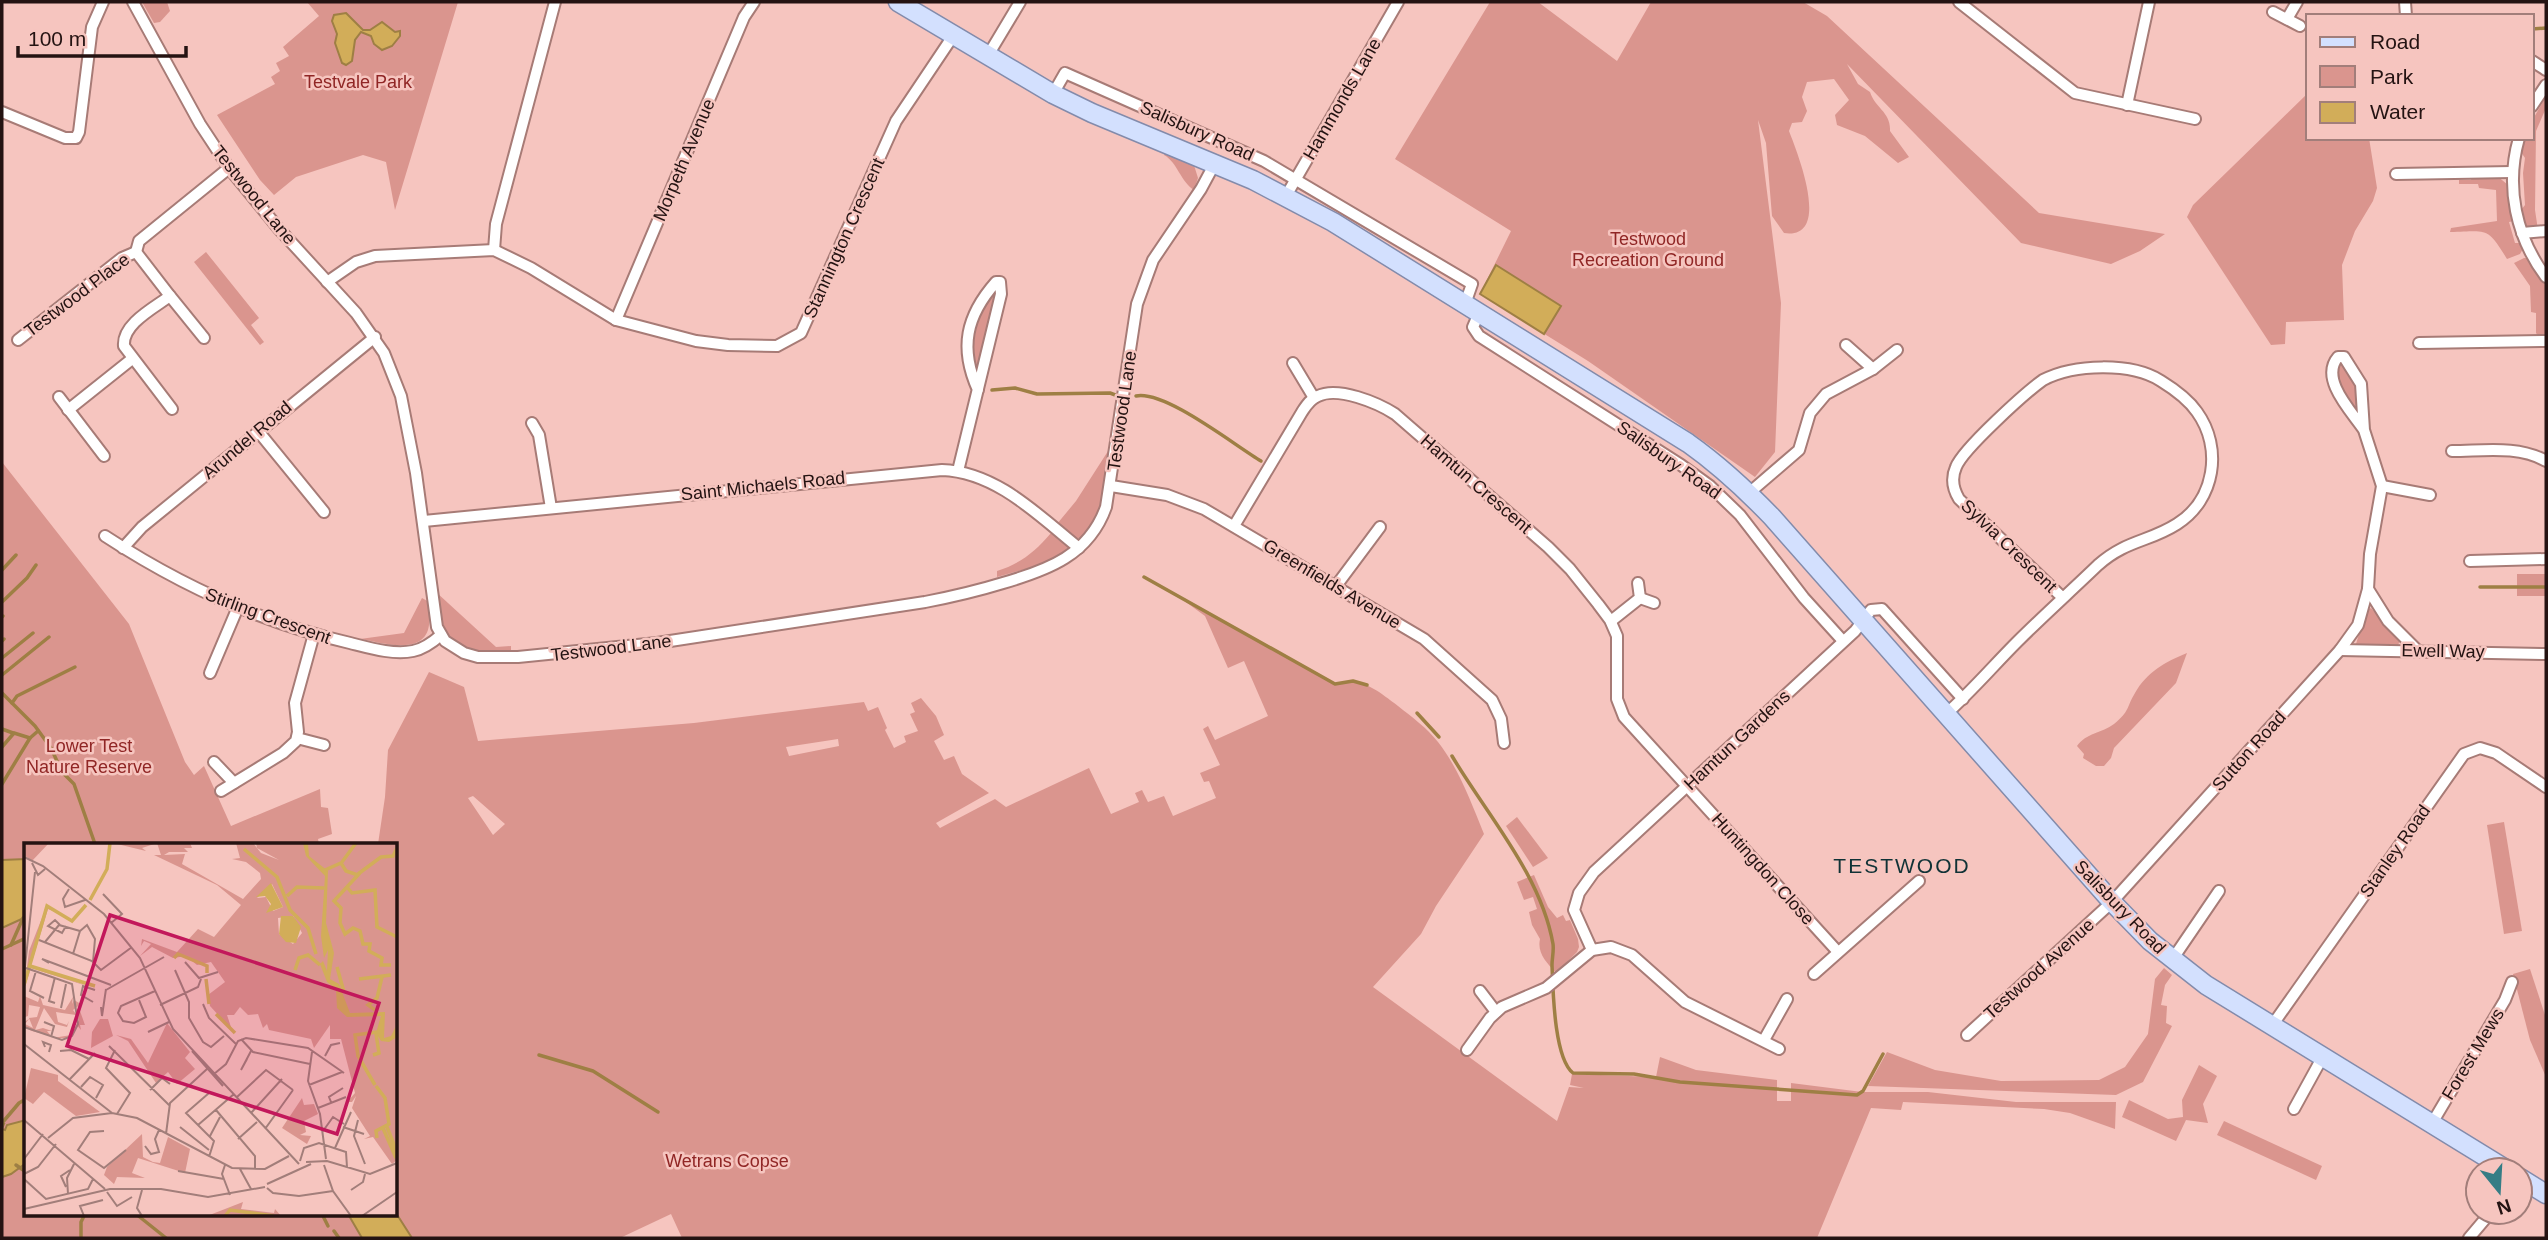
<svg xmlns="http://www.w3.org/2000/svg" width="2548" height="1240" font-family="Arial,sans-serif">
	<style>
		.green { fill: #da958e; fill-rule: evenodd }
		.water { fill: #d2ad59; stroke: #9e7f44; stroke-width: 2 }
		.lines { fill: none; stroke-linecap: round; stroke-linejoin: round }
		.stream { stroke: #9e7f44; stroke-width: 3.5 }
		.minor-casing { stroke: #a77b76; stroke-width: 14 }
		.primary-casing { stroke: #838bab; stroke-width: 21 }
		.minor { stroke: #fff; stroke-width: 10 }
		.primary { stroke: #d3e0fe; stroke-width: 18 }
		.labels { text-anchor: middle; dominant-baseline: central; stroke-width: 5; stroke-linejoin: round; paint-order: stroke }
		.park-label { font-size: 18px; fill: #902625; stroke: #f6c5bf }
		.street-label { font-size: 18px; fill: #241312; stroke: #f6c5bf }
		.quarter-label { font-size: 21px; letter-spacing: 2px; fill: #103236; stroke: #f6c5bf }
		.inset-river { fill: none; stroke: #d2ad59; stroke-width: 3.5 }
		.inset-road { fill: none; stroke: #a27e7a; stroke-width: 2 }
		.view { fill: #c2185b; fill-opacity: 0.15; stroke: #c2185b; stroke-width: 3.5 }
		.inset-edge { fill: none; stroke: #241312; stroke-width: 3.5 }
	</style>
	<rect width="100%" height="100%" fill="#f6c5bf"/>
	<!-- green -->
	<g class="green">
		<path d="M142 2H167L170 11 160 22 154 23Z"/>
		<path d="M307 2H458L395 210 386 162 363 155 296 177 274 195 260 180 217 115 275 84 271 77 280 71 276 63 289 56 283 47 319 16Z"/>
		<path d="M1490 2H1538L1617 61 1651 2H1803L1827 16 2039 213 2165 234 2140 251 2111 264 2021 243 1847 64 1858 84 1870 92C1875 108 1891 112 1890 131L1909 157 1898 163 1865 136 1837 125 1835 115 1849 100 1834 79 1807 82 1802 97 1807 111 1802 122 1792 123 1789 131C1797 152 1833 240 1784 233L1772 216 1766 143 1758 120 1781 303 1775 452 1755 477 1588 361 1480 294 1511 231 1395 159Z"/>
		<path d="M2308 93V138H2369L2377 188 2373 201 2355 231 2342 265 2344 320 2286 322 2285 344 2271 345 2187 217 2193 205Z"/>
		<path d="M2546 96V108L2536 131 2535 210 2538 230C2525 228 2523 222 2521 210L2525 205 2523 173 2525 158 2521 152 2525 138H2532V121Z"/>
		<path d="M1166 151 1193 162 1198 178 1194 190C1180 181 1178 163 1164 155Z"/>
		<path d="M2473 175H2496L2508 185 2514 221 2509 222 2515 243H2520L2523 249 2520 254 2507 259C2487 226 2488 231 2450 232L2451 228 2497 221 2496 190 2479 188 2478 184H2459V180H2471Z"/>
		<path d="M206 252 259 318 251 325 264 342 260 345 194 262Z"/>
		<path d="M2524 258H2527L2546 285V337H2539L2536 333V313L2531 312 2530 286 2514 263Z"/>
		<path d="M992 293 996 296 978 371 975 373 972 366 974 319Z"/>
		<path d="M2340 361 2356 382 2359 413H2357L2338 384V364Z"/>
		<path d="M1110 448C1106 481 1106 513 1081 538H1073L1057 524 1076 501Z"/>
		<path d="M2 462 129 624 185 762 194 775 204 766 231 826 320 789 321 807 328 808 332 834 318 839 319 844H26V1214H396V844H378L385 797 388 750 429 672 464 687 478 741 694 723 864 702 868 711 878 707 887 728 885 730 894 748 906 742 904 736 918 731 910 714 915 712 911 703 921 698 936 716 944 735 934 741 944 760 954 756 962 774 989 793 936 823 940 828 995 799 1006 807 1089 768 1111 814 1139 802 1135 793 1142 790 1148 802 1164 796 1173 816 1216 798 1209 781 1204 782 1200 773 1220 765 1203 729 1208 726 1215 740 1268 716 1244 661 1228 668 1205 616 1179 597 1335 684C1364 678 1375 689 1398 706 1412 717 1427 728 1438 742 1459 769 1471 802 1484 834L1436 906 1421 934 1373 987 1557 1121 1569 1087 1584 1088 1570 1085 1572 1074 1656 1077 1660 1057 1696 1070 1777 1080V1101H1791V1083L1862 1092H1928L2016 1102H2116L2115 1129 2070 1113 2044 1109 1903 1102 1901 1110 1871 1108 1817 1238H682L671 1214 620 1238H2ZM838 739 839 746 789 756 786 747ZM473 796 505 824 493 835 468 798Z"/>
		<path d="M1051 533 1068 547V551L1036 566 997 577V571C1021 563 1035 552 1051 533Z"/>
		<rect x="2517" y="574" width="29" height="22"/>
		<path d="M436 592 496 647 511 646V652C457 651 444 648 436 592Z"/>
		<path d="M422 598 429 602C429 610 430 618 429 625 425 657 380 642 360 639L404 633Z"/>
		<path d="M2371 608 2400 641 2398 645 2356 644 2366 611Z"/>
		<path d="M2187 653 2176 683 2114 748 2111 758 2104 766H2096L2083 758 2084 754 2077 746C2086 733 2102 733 2114 724 2130 711 2126 708 2135 693 2147 672 2165 662 2187 653Z"/>
		<path d="M1517 817 1548 858 1533 867 1506 826Z"/>
		<path d="M2504 822 2522 931 2504 934 2487 825Z"/>
		<path d="M1534 875 1548 907 1557 918 1563 915 1566 921 1570 920 1578 939 1579 947 1577 952 1556 973C1546 962 1537 953 1540 939L1532 925 1529 912 1537 909 1533 897 1524 900 1517 882Z"/>
		<path d="M2164 968 2172 975 2165 985 2161 1005 2167 1006 2166 1023 2172 1026 2143 1082 2116 1095 1868 1086 1887 1052 1935 1070 2001 1081 2099 1080 2125 1067 2148 1034 2155 979Z"/>
		<path d="M2530 969 2546 1018V1077L2530 1040 2513 974Z"/>
		<path d="M2199 1065 2217 1076 2203 1104 2208 1123 2186 1120 2176 1141 2122 1117 2129 1100 2168 1119 2183 1117 2182 1100Z"/>
		<path d="M2224 1121 2322 1166 2316 1180 2217 1135Z"/>
	</g>
	<!-- water -->
	<g class="water">
		<path d="M346 13 363 30H370L382 22 395 32 400 31V36L392 46 382 50 374 44 371 36 361 32 355 40 352 61 346 65 342 63 335 43 337 34 332 21 334 15Z"/>
		<path d="M1496 265 1561 306 1544 334 1480 294Z"/>
		<path d="M26 859V917L2 928V860Z"/>
		<path d="M26 1120V1163L11 1174 2 1177V1124H4L2 1129 5 1130 7 1125Z"/>
		<path d="M396 1213 412 1238H362L348 1214Z"/>
	</g>
	<g class="lines">
		<!-- stream -->
		<g class="stream">
			<path d="M2532 29 2546 28"/>
			<path d="M992 390 1015 388 1037 394 1110 393 1118 396"/>
			<path d="M1136 396C1165 390 1234 445 1261 461"/>
			<path d="M2 570 16 555"/>
			<path d="M1144 577 1335 684 1353 681 1367 685"/>
			<path d="M2480 587H2546"/>
			<path d="M2 602 27 578 36 565"/>
			<path d="M2 617 3 616"/>
			<path d="M2 641 4 639"/>
			<path d="M2 658 33 633"/>
			<path d="M2 675 49 637"/>
			<path d="M2 693 35 726 51 748 62 772 74 784 95 844"/>
			<path d="M12 703 17 696 75 667"/>
			<path d="M1417 713 1439 737"/>
			<path d="M2 729 13 733"/>
			<path d="M2 747 14 733 30 738"/>
			<path d="M1452 756C1487 815 1541 875 1553 944 1554 951 1552 958 1552 965 1553 990 1554 1058 1573 1073L1634 1074 1680 1082 1857 1095 1863 1091 1883 1054"/>
			<path d="M2 784 30 738 38 731"/>
			<path d="M11 945 23 918"/>
			<path d="M2 949 26 938"/>
			<path d="M539 1055 593 1071 658 1112"/>
			<path d="M2 1123 19 1103 26 1099"/>
			<path d="M16 1165 26 1172"/>
			<path d="M136 1214 166 1238"/>
			<path d="M322 1214 328 1226"/>
			<path d="M334 1231 339 1238"/>
			<path d="M81 1238V1222L85 1214"/>
		</g>
		<!-- minor casing -->
		<g class="minor-casing">
			<g id="minor">
				<path d="M133 2 200 124 229 168 279 229 356 313 384 353 401 396 416 473 437 627 445 641 464 653 478 657H518L657 643 925 602C951 597 977 591 1003 583 1048 570 1089 555 1106 507L1137 304 1153 260 1201 189 1215 163"/>
				<path d="M1959 2 2075 93 2195 119"/>
				<path d="M2405 2 2406 16"/>
				<path d="M2273 12 2300 26"/>
				<path d="M2287 19 2297 2"/>
				<path d="M987 57 1020 2"/>
				<path d="M2532 61 2546 70"/>
				<path d="M1053 94 1065 73 1264 161 1472 284 1465 304"/>
				<path d="M2127 105 2149 2"/>
				<path d="M2532 106 2546 85"/>
				<path d="M2 112 65 138H76L79 132 92 27 103 2"/>
				<path d="M2519 138C2505 187 2516 237 2546 277"/>
				<path d="M2396 174 2512 172"/>
				<path d="M1286 196 1398 2"/>
				<path d="M2522 233 2546 231"/>
				<path d="M494 250 496 224 555 2"/>
				<path d="M136 252 170 296C154 308 122 324 124 346L172 409"/>
				<path d="M136 252 139 241 229 168"/>
				<path d="M327 282 356 262 375 256 494 250 531 268 616 320 696 341 728 345 777 346 801 333 896 121 953 36"/>
				<path d="M170 296 204 338"/>
				<path d="M1479 313 1473 327 1479 336 1681 465 1710 486 1740 515 1804 598 1843 641"/>
				<path d="M616 320 744 17 754 2"/>
				<path d="M18 340 122 258 136 252"/>
				<path d="M2419 343 2546 341"/>
				<path d="M1846 345 1873 369"/>
				<path d="M1293 363 1314 398"/>
				<path d="M59 397 104 456"/>
				<path d="M68 410 132 359"/>
				<path d="M532 423 539 435 551 508"/>
				<path d="M2364 430C2352 412 2319 379 2338 357H2344L2361 384 2364 430 2382 486 2370 554 2368 589 2388 621 2417 650"/>
				<path d="M258 431 324 512"/>
				<path d="M2452 451C2483 451 2518 445 2546 461"/>
				<path d="M958 471 1001 294 1000 282H996C966 316 959 348 978 390"/>
				<path d="M1111 486 1167 495 1204 509 1424 639 1492 700 1501 719 1504 743"/>
				<path d="M2382 486 2430 495"/>
				<path d="M1749 493 1799 450 1810 413 1826 394 1873 369 1897 350"/>
				<path d="M424 521 942 470C997 472 1039 516 1079 548"/>
				<path d="M1234 526 1302 412C1306 406 1310 399 1318 396 1338 386 1378 403 1395 414L1548 547 1570 569 1598 604 1610 620 1617 636V699L1624 717 1838 952"/>
				<path d="M105 536C180 585 262 623 350 643 370 648 393 655 413 651 424 649 433 642 441 635"/>
				<path d="M123 548 142 527 375 337"/>
				<path d="M2470 561 2546 559"/>
				<path d="M1336 586 1380 527"/>
				<path d="M1640 598 1654 603"/>
				<path d="M1611 621 1640 598 1638 583"/>
				<path d="M2340 650 2546 654"/>
				<path d="M210 673 238 607"/>
				<path d="M1946 714C1971 692 1993 666 2017 642 2043 616 2071 591 2098 565 2126 540 2149 542 2177 524 2215 500 2223 448 2197 412 2188 399 2174 389 2161 381 2131 362 2074 364 2043 380 2025 393 1963 449 1956 467 1951 478 1953 489 1959 499L2063 598"/>
				<path d="M297 738 324 745"/>
				<path d="M214 762 234 783"/>
				<path d="M221 791 283 753 296 741 298 732 295 703 314 634"/>
				<path d="M1592 950 1574 910 1579 893 1594 872 1855 631 1871 610 1882 609 1963 699"/>
				<path d="M2172 960 2219 891"/>
				<path d="M1814 974 1919 881"/>
				<path d="M1480 991 1496 1012"/>
				<path d="M2271 1027 2464 754 2480 748 2496 753 2546 787"/>
				<path d="M1967 1035 2112 902 2340 650 2358 625 2368 589"/>
				<path d="M1764 1040 1787 999"/>
				<path d="M1467 1050 1490 1018 1502 1007 1546 988 1592 950 1611 947 1632 955 1685 1002 1779 1049"/>
				<path d="M2294 1109 2322 1058"/>
				<path d="M2431 1125 2505 1000 2512 982"/>
				<path d="M2469 1238 2491 1212"/>
			</g>
		</g>
		<!-- primary casing -->
		<g class="primary-casing">
			<g id="primary">
				<path d="M898 2 1053 94 1092 113 1253 180 1333 222 1688 443C1719 465 1746 490 1772 517L2112 902 2150 941 2206 985 2507 1170"/>
				<path d="M2520 1178 2546 1194"/>
			</g>
		</g>
		<!-- minor -->
		<use href="#minor" class="minor"/>
		<!-- primary -->
		<use href="#primary" class="primary"/>
	</g>
	<g class="labels">
		<!-- park labels -->
		<g class="park-label">
			<text x="358" y="82">Testvale Park</text>
			<text x="1648" y="239">Testwood<tspan x="1648" dy="21">Recreation Ground</tspan></text>
			<text x="89" y="746">Lower Test<tspan x="89" dy="21">Nature Reserve</tspan></text>
			<text x="727" y="1161">Wetrans Copse</text>
		</g>
		<!-- street labels -->
		<g class="street-label">
			<text transform="translate(1342 99) rotate(-60)">Hammonds Lane</text>
			<text transform="translate(1197 131) rotate(24)">Salisbury Road</text>
			<text transform="translate(684 160) rotate(-67)">Morpeth Avenue</text>
			<text transform="translate(254 195) rotate(51)">Testwood Lane</text>
			<text transform="translate(844 238) rotate(-66)">Stannington Crescent</text>
			<text transform="translate(77 295) rotate(-37)">Testwood Place</text>
			<text transform="translate(1122 411) rotate(-82)">Testwood Lane</text>
			<text transform="translate(247 440) rotate(-40)">Arundel Road</text>
			<text transform="translate(1669 460) rotate(35)">Salisbury Road</text>
			<text transform="translate(1476 484) rotate(41)">Hamtun Crescent</text>
			<text transform="translate(763 486) rotate(-6)">Saint Michaels Road</text>
			<text transform="translate(2009 546) rotate(44)">Sylvia Crescent</text>
			<text transform="translate(1332 584) rotate(31)">Greenfields Avenue</text>
			<text transform="translate(268 616) rotate(20)">Stirling Crescent</text>
			<text transform="translate(611 648) rotate(-7)">Testwood Lane</text>
			<text transform="translate(2443 651) rotate(1)">Ewell Way</text>
			<text transform="translate(1737 740) rotate(-43)">Hamtun Gardens</text>
			<text transform="translate(2249 751) rotate(-48)">Sutton Road</text>
			<text transform="translate(2395 851) rotate(-55)">Stanley Road</text>
			<text transform="translate(1763 869) rotate(48)">Huntingdon Close</text>
			<text transform="translate(2120 907) rotate(46)">Salisbury Road</text>
			<text transform="translate(2039 969) rotate(-42)">Testwood Avenue</text>
			<text transform="translate(2473 1054) rotate(-59)">Forest Mews</text>
		</g>
		<!-- quarter labels -->
		<g class="quarter-label">
			<text x="1902" y="865">TESTWOOD</text>
		</g>
	</g>
	<!-- overview -->
	<g transform="translate(24 843)">
		<rect width="373" height="373" fill="#f6c5bf"/>
		<path d="M0 0H25L8 18 0 12ZM89 0H166L168 5H160L164 9H145L140 12 161 11 158 21 219 56 237 36 236 30 222 19 208 16 216 15 212 0H229L237 10 255 17 233 5 232 0H373V317L368 321 349 294 340 296 346 293 328 265 332 253 328 259H323L331 250 317 196H306V182L290 205 287 196 245 187 243 181 239 185 234 171 224 172 216 164 210 172H203L208 187 186 163 184 152 201 139 187 119 173 122 162 113 149 115 128 104 116 113 127 101 120 98 117 103 118 96 153 109 174 86 190 94 217 62 193 42 130 12H137L133 0 118 5 122 8ZM248 41 259 64 249 68 242 54 233 55ZM269 73 278 90 269 101 255 91 254 75ZM23 62 37 71 24 66 7 122 66 144 7 125 0 147 5 108ZM0 153 14 159 16 153 19 162 41 167 49 154 48 161 50 157 57 161 49 167 52 171 56 168 61 182H56L57 187 53 182 51 188 47 193 43 195H29L47 192 55 177 52 172 38 170 32 169 34 179 43 182 45 178 43 184 31 181 20 165 11 187 19 185 28 188H23L27 193 8 188 0 184V179L5 176 1 181 9 185 5 175 13 174 16 164 5 162 4 173 1 174ZM76 176H84L89 193 67 205 68 189ZM143 180 166 209 161 215 171 226 153 241 144 229 132 240 104 198 92 192 107 196 124 220ZM7 225 34 232V238L76 269 52 273 20 249 9 261 0 255ZM278 255 280 262 290 261 294 271 280 278 282 289 276 292 287 293 283 301 258 285ZM118 291 119 314 129 319 136 320 144 294 166 306 161 330 114 315 108 330 121 335 93 334 90 341 80 332 83 324ZM219 359 217 366 250 370 251 366 257 373H183Z" fill="#da958e" fill-rule="evenodd"/>
		<path d="M279 0H284L285 13 304 28 302 80 310 110 306 136 315 141 326 170 361 169 360 195 367 193 373 181V194L365 199 357 198 352 190 357 173 323 174 313 165 312 146 303 139 296 121 299 118 303 128 304 107 300 115 297 93 301 33 282 13ZM247 40 259 64 242 70 247 61 241 53 232 54ZM257 73H269L277 84 272 100 262 99 255 91Z" fill="#d2ad59"/>
		<path class="inset-river" d="M220 6 253 34 266 67 284 85 292 111M318 19 332 0M301 27 317 20 322 28 334 32 310 58 317 65 316 80 321 91 329 85 336 88 339 101H346L345 108 358 115 357 122H367M334 31 357 14 369 13 373 5M323 44 328 50 351 47 353 84 373 94M263 53 273 44 300 45M66 57 83 26 86 0M150 115 154 111 183 123V130M6 123 71 143M313 124 320 149M271 127 275 115 284 112 296 122M182 136 185 161M335 136 367 132M0 142 23 63 48 78 62 62M351 167 344 162 353 155 358 134M192 171 211 190M349 212 355 210 352 191M351 242 334 213 331 192 353 189M352 243 361 255 365 281 352 288 353 295M358 283 372 315M363 284 373 309M201 373 206 367 250 373"/>
		<path class="inset-road" d="M0 14 19 23 80 71 116 115 149 186 275 321M8 20 14 32 21 26M45 46 39 56 41 64 61 57M79 51 98 71 87 80M36 82 31 77 24 83 38 90 42 83M15 97 68 118 77 127 108 104M21 99 35 82 56 88M49 111 56 88 63 82 71 96 69 119M161 119 175 135 194 129M25 120 18 116 87 142M151 127 165 159V175L179 199 187 204 200 193M12 128 6 148 20 155M0 133 11 29M31 134 25 158 31 160M82 147 140 114M115 157 122 174 110 180 99 178 94 170 97 163 131 148M69 159 57 152 59 143 71 147M179 161 185 175 212 201M136 162 174 144 177 136M77 164 78 173 82 146M37 165 42 141M20 179 30 183 27 194M0 184 38 197 48 193 54 181 48 141 2 125M124 189 145 179M217 196 229 209 286 221M0 201 88 270M85 203 145 262M21 204 19 199 27 202 25 209M91 207 82 225 106 250 93 271M36 208 47 207 65 216M168 208 199 243M288 209 284 238 296 271 302 316M301 213 307 202 316 200M223 216 217 227 227 208M190 231 202 221 214 198 222 195 284 205 320 230M45 237 71 210M285 242 318 229M57 244 66 234 79 242 72 255M126 247 138 235 146 241M213 254 242 227 269 247M307 259 305 254 319 245M294 265 322 254M192 267 231 313V326M227 270 258 236M0 277 81 346M334 277 330 293 341 321M174 282 210 251M156 284 185 307M319 284 340 291M241 286 269 247M80 288 66 289 54 307 80 325 102 307M299 288 309 274 320 281M142 291 146 260 183 226M186 293 196 274M24 295 49 275 88 270 113 275 208 325 241 326 265 313M214 296 233 279M121 303 127 311 135 309 131 296 135 287M311 305 327 269M185 314 190 298 162 270 185 250M0 316 19 291M276 318 280 305 295 300 322 309 323 324M282 319 303 318 346 331 373 320M201 322 198 331 206 352M300 322 309 348 327 373M216 326 227 346M154 328 200 336M0 331 14 324 32 301M0 336 22 356 64 346 69 336M243 341 287 321M42 344 37 333 46 327M243 345 249 350 275 353 309 348M118 347 113 365 118 373M327 347 339 339 341 331M83 349 93 363 108 354M44 351 43 335 50 321M0 366 86 346H137L184 354 241 344M60 373 56 363 79 357M338 373 373 349"/>
		<path class="view" d="M86 72 355 160 313 291 43 203Z"/>
		<rect width="373" height="373" class="inset-edge"/>
	</g>
	<!-- border -->
	<rect width="2548" height="1240" fill="none" stroke="#241312" stroke-width="7"/>
	<!-- legend -->
	<rect x="2306" y="14" width="228" height="126" fill="#f6c5bf" stroke="#a27e7a" stroke-width="2"/>
	<rect x="2320" y="37" width="35" height="10" fill="#d3e0fe" stroke="#a27e7a" stroke-width="2"/>
	<text x="2370" y="49" font-size="21" fill="#241312">Road</text>
	<rect x="2320" y="66" width="35" height="21" fill="#da958e" stroke="#a27e7a" stroke-width="2"/>
	<text x="2370" y="84" font-size="21" fill="#241312">Park</text>
	<rect x="2320" y="102" width="35" height="21" fill="#d2ad59" stroke="#a27e7a" stroke-width="2"/>
	<text x="2370" y="119" font-size="21" fill="#241312">Water</text>
	<!-- north arrow -->
	<g transform="translate(2499 1191) rotate(162)"><circle r="33" fill="#f6c5bf" stroke="#a27e7a" stroke-width="2"/>
	<path d="M0-5L12 26L0 18L-12 26Z" fill="#357d85"/>
	<text y="-10" font-size="19" font-weight="bold" text-anchor="middle" fill="#241312">N</text>
	</g>
	<!-- scale -->
	<path d="M18 46v10h168v-10" fill="none" stroke="#241312" stroke-width="3.5"/>
	<text x="28" y="46" font-size="21" fill="#241312" stroke="#f6c5bf" stroke-width="5" paint-order="stroke">100 m</text>
</svg>
